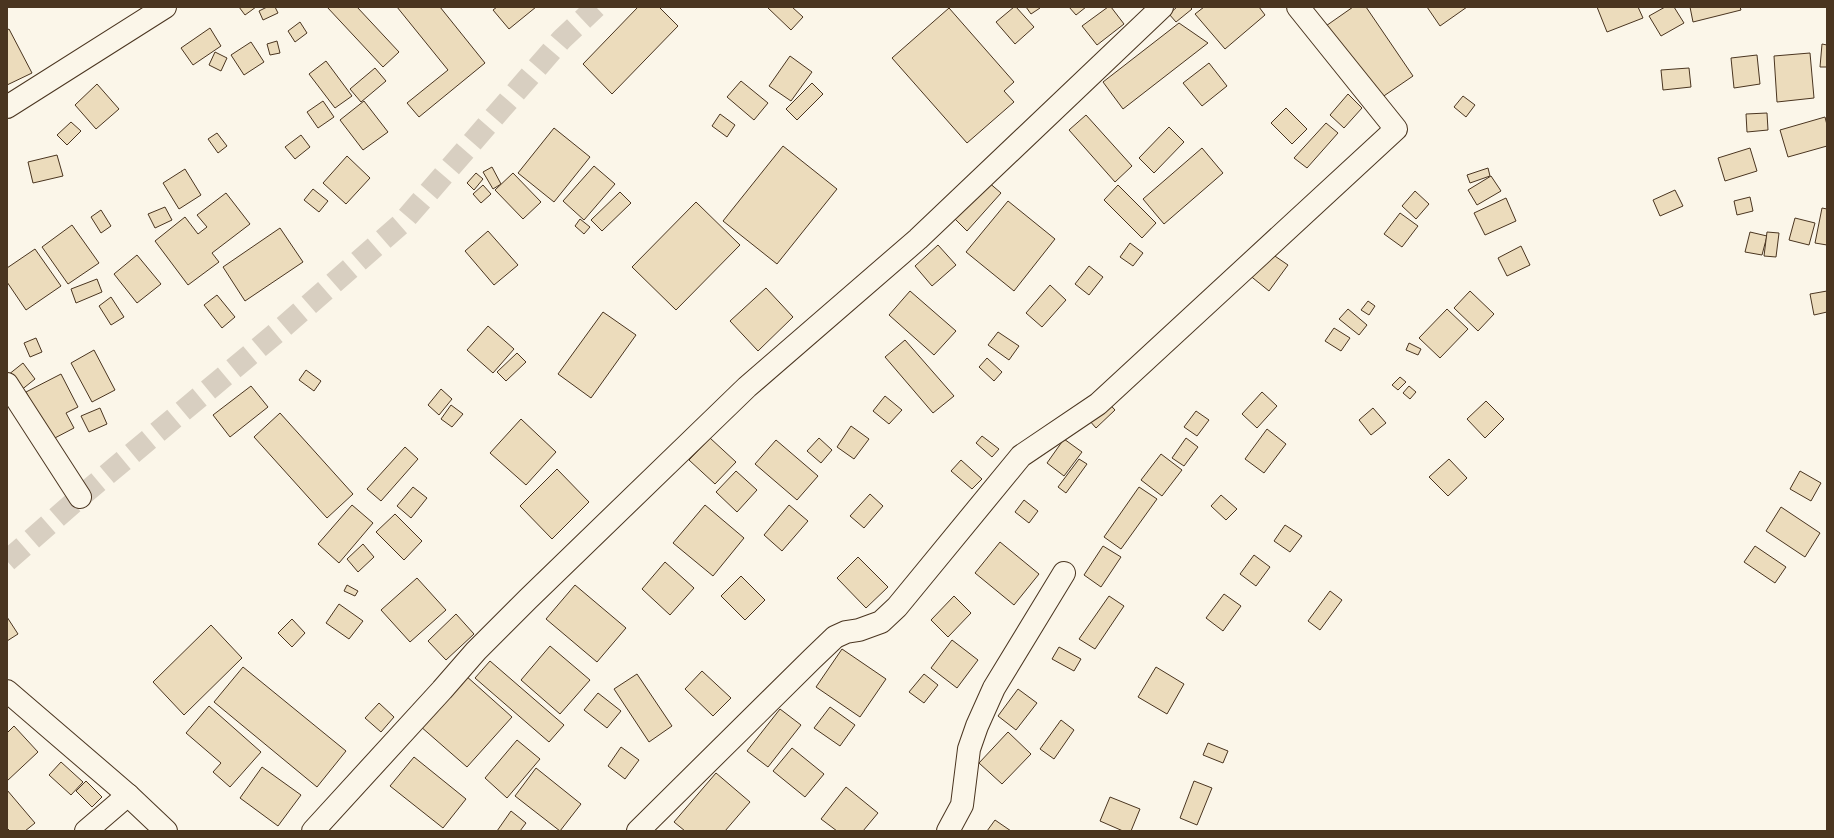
<svg xmlns="http://www.w3.org/2000/svg" width="1834" height="838" font-family="Montserrat,sans-serif">
	<style>
		.building { fill: #ecdcbc; stroke: #4a3520 }
		.lines { fill: none; stroke-linecap: round; stroke-linejoin: round }
		.minor-tunnel { stroke: #d8cfc1; stroke-width: 22; stroke-dasharray: 22 11; stroke-linecap: butt }
		.minor-casing { stroke: #4a3520; stroke-width: 24 }
		.minor { stroke: #fbf6e9; stroke-width: 22 }
	</style>
	<rect width="100%" height="100%" fill="#fbf6e9"/>
	<!-- building -->
	<g class="building">
		<path d="M239 7H256L245 15Z"/>
		<path d="M267 7H275L278 13 263 20 259 11Z"/>
		<path d="M327 7H357L399 52 383 67Z"/>
		<path d="M397 7H440L485 63 419 117 407 103 448 70Z"/>
		<path d="M497 7H536L509 29 493 10Z"/>
		<path d="M638 7H659L678 26 612 94 583 64Z"/>
		<path d="M767 7H792L803 17 791 30Z"/>
		<path d="M1014 7H1016L1034 27 1015 44 996 22Z"/>
		<path d="M1026 7H1039L1040 8 1031 14Z"/>
		<path d="M1069 7H1086L1076 15Z"/>
		<path d="M1108 7H1111L1124 24 1097 45 1082 26Z"/>
		<path d="M1177 7H1190L1192 9 1176 22 1169 14Z"/>
		<path d="M1204 7H1259L1265 15 1225 49 1195 14Z"/>
		<path d="M1353 7H1366L1413 76 1375 102 1323 28Z"/>
		<path d="M1427 7H1467L1440 26Z"/>
		<path d="M1597 7H1638L1643 18 1607 32Z"/>
		<path d="M1665 7H1674L1684 23 1661 36 1649 16Z"/>
		<path d="M1690 7H1740L1741 10 1693 22Z"/>
		<path d="M949 8 1014 82 1004 91 1014 102 967 143 892 58Z"/>
		<path d="M300 22 307 33 295 42 288 31Z"/>
		<path d="M1179 23 1208 43 1123 109 1103 82Z"/>
		<path d="M210 28 221 46 193 65 181 48Z"/>
		<path d="M9 29 32 73 7 85V30Z"/>
		<path d="M277 41 280 53 270 55 267 44Z"/>
		<path d="M251 42 264 62 244 75 231 55Z"/>
		<path d="M1822 44 1827 45V67H1820Z"/>
		<path d="M215 52 227 58 221 71 209 65Z"/>
		<path d="M1810 53 1814 98 1777 102 1774 56Z"/>
		<path d="M1757 55 1760 84 1734 88 1731 58Z"/>
		<path d="M790 56 812 72 791 101 769 86Z"/>
		<path d="M326 61 352 96 335 108 309 74Z"/>
		<path d="M1209 63 1227 86 1202 106 1183 83Z"/>
		<path d="M375 68 386 81 361 102 350 89Z"/>
		<path d="M1689 68 1691 87 1663 90 1661 70Z"/>
		<path d="M741 81 768 103 754 120 727 97Z"/>
		<path d="M812 83 823 94 797 120 786 109Z"/>
		<path d="M97 84 119 109 96 129 75 105Z"/>
		<path d="M1348 94 1362 108 1344 128 1330 115Z"/>
		<path d="M1463 96 1475 105 1466 117 1454 107Z"/>
		<path d="M323 101 334 117 318 128 307 112Z"/>
		<path d="M364 101 388 132 363 150 340 120Z"/>
		<path d="M1286 108 1307 129 1292 144 1271 123Z"/>
		<path d="M1767 113 1768 130 1747 132 1746 114Z"/>
		<path d="M720 114 735 125 727 137 712 126Z"/>
		<path d="M1086 115 1132 166 1115 182 1069 130Z"/>
		<path d="M1825 117 1827 125V146L1788 157 1780 130Z"/>
		<path d="M71 122 81 131 67 145 57 135Z"/>
		<path d="M1326 123 1338 133 1307 168 1294 158Z"/>
		<path d="M1169 127 1184 142 1154 173 1139 158Z"/>
		<path d="M554 128 590 157 554 202 518 173Z"/>
		<path d="M217 133 227 146 218 153 208 139Z"/>
		<path d="M301 135 310 147 295 159 285 147Z"/>
		<path d="M783 146 837 189 777 264 723 221Z"/>
		<path d="M1202 148 1223 173 1164 224 1143 199Z"/>
		<path d="M1750 148 1757 171 1725 181 1718 158Z"/>
		<path d="M57 155 63 176 33 183 28 162Z"/>
		<path d="M347 156 370 178 346 204 323 183Z"/>
		<path d="M594 166 615 184 584 220 563 201Z"/>
		<path d="M492 167 501 184 493 189 483 172Z"/>
		<path d="M1488 168 1490 176 1470 183 1467 175Z"/>
		<path d="M185 169 201 195 179 209 163 183Z"/>
		<path d="M476 173 483 179 474 190 467 183Z"/>
		<path d="M513 173 541 202 523 219 495 190Z"/>
		<path d="M1491 176 1501 191 1477 205 1468 190Z"/>
		<path d="M987 181 1001 193 967 231 954 218Z"/>
		<path d="M483 185 491 194 481 203 473 194Z"/>
		<path d="M1118 185 1156 223 1142 238 1104 200Z"/>
		<path d="M313 189 328 201 319 212 304 200Z"/>
		<path d="M1675 190 1683 206 1660 216 1653 200Z"/>
		<path d="M1415 191 1429 204 1416 219 1402 206Z"/>
		<path d="M620 192 631 203 602 231 591 220Z"/>
		<path d="M226 193 250 224 212 253 219 262 188 285 155 241 185 217 198 234 207 227 197 215Z"/>
		<path d="M1750 197 1753 211 1737 215 1734 201Z"/>
		<path d="M1506 198 1516 221 1485 235 1474 213Z"/>
		<path d="M1008 201 1055 239 1014 291 966 252Z"/>
		<path d="M696 202 740 245 676 310 632 267Z"/>
		<path d="M165 207 172 220 155 228 148 214Z"/>
		<path d="M1822 208 1827 209V245L1815 243Z"/>
		<path d="M101 210 111 226 101 233 91 217Z"/>
		<path d="M1400 213 1418 226 1402 247 1384 234Z"/>
		<path d="M1795 218 1815 223 1809 245 1789 240Z"/>
		<path d="M580 219 590 227 584 234 575 226Z"/>
		<path d="M72 225 99 263 68 284 42 247Z"/>
		<path d="M280 228 303 262 245 301 223 267Z"/>
		<path d="M488 231 518 265 494 285 465 251Z"/>
		<path d="M1750 232 1767 236 1762 255 1745 252Z"/>
		<path d="M1767 232 1779 233 1776 257 1764 256Z"/>
		<path d="M1130 243 1143 253 1133 266 1120 257Z"/>
		<path d="M938 245 956 265 932 286 915 266Z"/>
		<path d="M1521 246 1530 265 1507 276 1498 258Z"/>
		<path d="M35 249 61 286 26 310 7 282V268Z"/>
		<path d="M1266 250 1288 265 1269 291 1248 274Z"/>
		<path d="M137 255 161 284 137 303 114 274Z"/>
		<path d="M1089 266 1103 277 1089 295 1075 284Z"/>
		<path d="M97 279 102 292 76 303 71 289Z"/>
		<path d="M1050 285 1066 300 1042 327 1026 313Z"/>
		<path d="M766 288 793 317 758 351 730 321Z"/>
		<path d="M910 291 956 331 934 355 889 315Z"/>
		<path d="M1470 291 1494 314 1478 331 1454 308Z"/>
		<path d="M1827 291V312L1814 315 1810 294Z"/>
		<path d="M217 295 235 317 222 328 204 305Z"/>
		<path d="M111 297 124 317 111 325 99 306Z"/>
		<path d="M1368 301 1375 306 1369 315 1361 310Z"/>
		<path d="M1348 309 1367 325 1359 335 1339 319Z"/>
		<path d="M1447 309 1468 329 1440 358 1419 338Z"/>
		<path d="M603 312 636 335 591 398 558 374Z"/>
		<path d="M488 326 514 349 493 373 467 350Z"/>
		<path d="M1334 328 1350 338 1341 351 1325 341Z"/>
		<path d="M998 332 1019 346 1009 360 988 345Z"/>
		<path d="M36 338 42 352 30 357 24 343Z"/>
		<path d="M905 340 954 396 933 413 885 357Z"/>
		<path d="M1409 343 1421 349 1418 355 1406 350Z"/>
		<path d="M94 350 115 390 92 402 71 363Z"/>
		<path d="M517 353 526 362 506 381 497 372Z"/>
		<path d="M987 358 1002 372 994 381 979 367Z"/>
		<path d="M23 363 35 379 20 391 8 375Z"/>
		<path d="M306 370 321 381 314 391 299 380Z"/>
		<path d="M61 374 78 407 66 413 74 428 51 440 26 392Z"/>
		<path d="M1400 377 1406 382 1398 390 1392 385Z"/>
		<path d="M251 386 268 407 230 437 213 415Z"/>
		<path d="M1409 386 1416 392 1410 399 1403 393Z"/>
		<path d="M441 389 452 399 439 415 428 405Z"/>
		<path d="M1262 392 1277 406 1257 428 1242 414Z"/>
		<path d="M1100 394 1115 410 1096 428 1082 412Z"/>
		<path d="M885 396 902 410 889 424 873 411Z"/>
		<path d="M1486 401 1504 419 1485 438 1467 419Z"/>
		<path d="M451 405 463 414 452 427 441 419Z"/>
		<path d="M100 408 107 424 89 432 81 416Z"/>
		<path d="M1373 408 1386 423 1371 435 1359 420Z"/>
		<path d="M1196 411 1209 420 1197 436 1184 427Z"/>
		<path d="M280 413 353 494 327 518 254 437Z"/>
		<path d="M521 419 556 452 526 485 490 453Z"/>
		<path d="M851 426 869 439 854 459 837 447Z"/>
		<path d="M1267 429 1286 444 1264 473 1245 459Z"/>
		<path d="M982 436 999 449 992 457 976 443Z"/>
		<path d="M710 438 736 462 715 484 689 460Z"/>
		<path d="M819 438 832 450 821 463 807 451Z"/>
		<path d="M1186 438 1198 447 1184 466 1172 458Z"/>
		<path d="M1064 439 1082 452 1064 476 1047 463Z"/>
		<path d="M776 440 818 476 797 500 755 464Z"/>
		<path d="M405 447 418 459 381 501 367 489Z"/>
		<path d="M1161 454 1182 470 1162 496 1141 480Z"/>
		<path d="M1079 459 1087 464 1066 493 1058 487Z"/>
		<path d="M1449 459 1467 478 1448 496 1429 477Z"/>
		<path d="M961 460 982 479 972 489 951 471Z"/>
		<path d="M557 469 589 502 552 539 520 506Z"/>
		<path d="M736 471 757 490 737 512 716 492Z"/>
		<path d="M1800 471 1821 483 1811 501 1790 489Z"/>
		<path d="M413 487 427 498 411 518 397 506Z"/>
		<path d="M1139 487 1157 499 1121 549 1104 537Z"/>
		<path d="M870 494 883 506 864 528 850 516Z"/>
		<path d="M1221 495 1237 509 1226 520 1211 506Z"/>
		<path d="M1024 500 1038 511 1029 523 1015 512Z"/>
		<path d="M352 505 373 523 339 563 318 544Z"/>
		<path d="M705 505 744 538 713 576 673 543Z"/>
		<path d="M789 505 808 521 782 551 764 535Z"/>
		<path d="M1781 507 1820 533 1805 557 1766 531Z"/>
		<path d="M395 514 422 541 404 560 376 532Z"/>
		<path d="M1285 525 1302 536 1290 552 1274 541Z"/>
		<path d="M1000 542 1039 574 1014 605 975 573Z"/>
		<path d="M363 544 374 557 358 572 347 559Z"/>
		<path d="M1103 546 1121 557 1101 587 1084 575Z"/>
		<path d="M1755 546 1786 567 1775 583 1744 562Z"/>
		<path d="M1254 555 1270 567 1256 586 1240 574Z"/>
		<path d="M858 557 888 587 866 608 837 578Z"/>
		<path d="M665 562 694 588 670 615 642 589Z"/>
		<path d="M741 576 765 600 745 620 721 596Z"/>
		<path d="M417 578 446 610 410 642 381 610Z"/>
		<path d="M347 585 358 591 355 596 344 591Z"/>
		<path d="M575 585 626 628 597 662 546 619Z"/>
		<path d="M1330 591 1342 600 1320 630 1308 621Z"/>
		<path d="M1224 594 1241 606 1223 631 1206 618Z"/>
		<path d="M954 596 971 613 948 637 931 620Z"/>
		<path d="M1109 596 1124 606 1095 649 1079 639Z"/>
		<path d="M339 604 363 621 349 639 326 623Z"/>
		<path d="M456 614 474 634 446 660 428 641Z"/>
		<path d="M7 617 18 634 7 641Z"/>
		<path d="M292 619 305 633 292 647 278 633Z"/>
		<path d="M211 625 242 658 184 715 153 682Z"/>
		<path d="M952 640 978 660 957 688 931 668Z"/>
		<path d="M550 646 590 680 560 714 521 680Z"/>
		<path d="M1059 647 1081 659 1074 671 1052 659Z"/>
		<path d="M842 649 886 679 860 717 816 687Z"/>
		<path d="M490 661 564 725 549 742 475 678Z"/>
		<path d="M243 667 346 751 317 787 214 702Z"/>
		<path d="M1156 667 1184 684 1167 714 1138 697Z"/>
		<path d="M702 671 731 698 713 716 685 689Z"/>
		<path d="M637 674 672 726 649 742 614 689Z"/>
		<path d="M924 674 938 685 924 703 909 692Z"/>
		<path d="M465 675 512 717 467 767 420 726Z"/>
		<path d="M1018 689 1037 703 1016 730 998 716Z"/>
		<path d="M598 693 621 711 607 728 584 710Z"/>
		<path d="M379 703 394 717 381 732 365 718Z"/>
		<path d="M209 706 261 752 230 787 213 772 221 763 186 733Z"/>
		<path d="M830 707 855 725 840 746 814 728Z"/>
		<path d="M780 709 801 725 768 767 747 751Z"/>
		<path d="M1061 720 1074 730 1054 759 1040 749Z"/>
		<path d="M14 726 38 752 7 781V733Z"/>
		<path d="M1008 732 1031 754 1002 784 979 763Z"/>
		<path d="M517 740 540 759 507 798 485 778Z"/>
		<path d="M1208 743 1228 751 1223 763 1203 755Z"/>
		<path d="M621 747 639 760 625 779 608 766Z"/>
		<path d="M792 748 824 774 805 797 773 771Z"/>
		<path d="M414 757 466 799 443 828 390 786Z"/>
		<path d="M61 762 83 782 71 795 49 775Z"/>
		<path d="M262 767 301 795 278 826 240 798Z"/>
		<path d="M536 768 581 804 560 831 515 796Z"/>
		<path d="M716 773 750 802 725 831H685L674 822Z"/>
		<path d="M86 781 102 797 92 807 76 791Z"/>
		<path d="M1194 781 1212 788 1197 825 1180 818Z"/>
		<path d="M846 787 878 813 863 831H837L821 819Z"/>
		<path d="M7 790 35 823 25 831H10L7 828Z"/>
		<path d="M1110 797 1140 809 1131 831H1123L1100 821Z"/>
		<path d="M511 811 526 823 520 831H497Z"/>
		<path d="M995 820 1011 831H987Z"/>
	</g>
	<g class="lines">
		<!-- minor-tunnel -->
		<path class="minor-tunnel" d="M7 561 80 497 281 329 402 223 562 39 596 7"/>
		<!-- minor casing -->
		<g class="minor-casing">
			<g id="minor">
				<path d="M7 107 165 7"/>
				<path d="M7 384 80 497"/>
				<path d="M7 691 128 795 166 831"/>
				<path d="M86 831 128 795"/>
				<path d="M313 831 442 690 476 651 528 599 747 387 918 239 1162 7"/>
				<path d="M638 831 812 659 835 637 846 632 859 630 881 622 897 607 1021 456 1098 404 1396 129 1298 7"/>
				<path d="M948 831 962 805 969 749 977 726 994 688 1064 573"/>
			</g>
		</g>
		<!-- minor -->
		<use href="#minor" class="minor"/>
	</g>
	<!-- border -->
	<rect width="1834" height="838" fill="none" stroke="#4a3520" stroke-width="16"/>
</svg>
